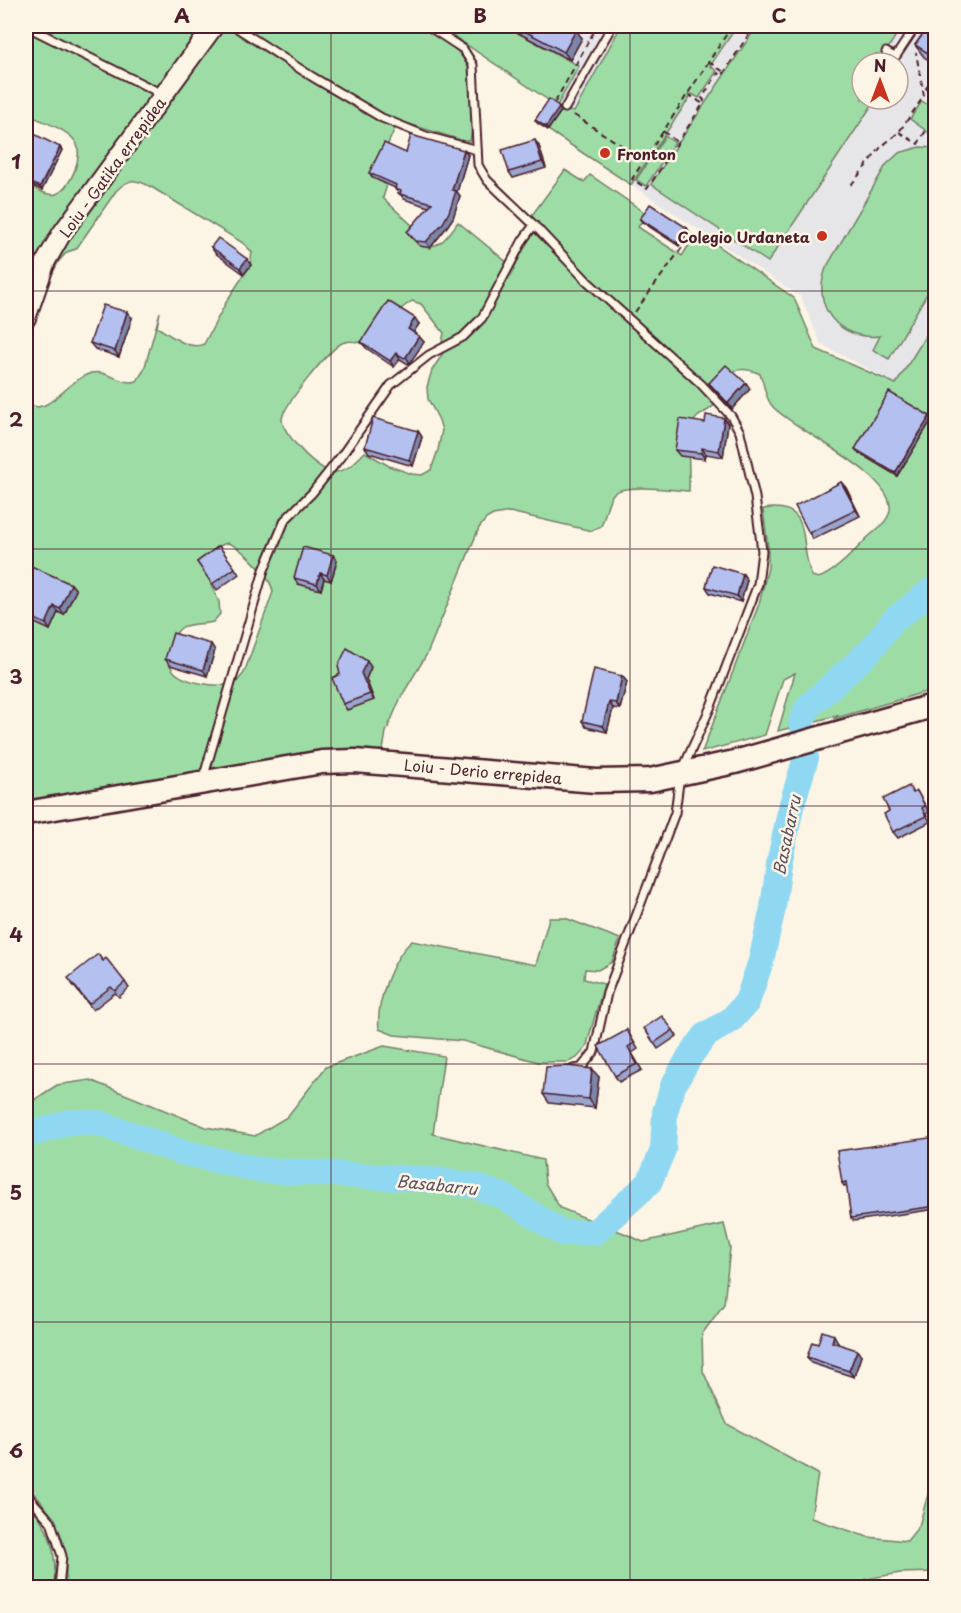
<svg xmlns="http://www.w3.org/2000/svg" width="961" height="1613" font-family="'Playpen Sans',sans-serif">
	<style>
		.built { fill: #e6e5e8; fill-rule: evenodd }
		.green { fill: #9ddda5; stroke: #747e68; stroke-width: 1.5; fill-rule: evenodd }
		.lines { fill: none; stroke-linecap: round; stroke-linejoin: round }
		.river { stroke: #90d8f2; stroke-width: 26 }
		.service-casing { stroke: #4a1f2b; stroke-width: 11 }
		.tertiary-casing { stroke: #4a1f2b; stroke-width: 22 }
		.primary-casing { stroke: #4a1f2b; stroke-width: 27 }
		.path { stroke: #4a1f2b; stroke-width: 2; stroke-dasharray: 6 4.5; stroke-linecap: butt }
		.service { stroke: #fcf5e5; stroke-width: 7 }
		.tertiary { stroke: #fcf5e5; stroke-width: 18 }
		.primary { stroke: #fcf5e5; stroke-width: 22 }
		.wall { fill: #9aa5ce; stroke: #4a1f2b; stroke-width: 1.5 }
		.shaded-wall { fill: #7d86a8; stroke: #4a1f2b; stroke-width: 1.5 }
		.building { fill: #b3c0f0; stroke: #4a1f2b; stroke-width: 1.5 }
		.grid { fill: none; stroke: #4a1f2b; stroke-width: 1.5; stroke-opacity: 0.55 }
		.poi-dot { fill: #c8321e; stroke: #fcf5e5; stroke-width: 2 }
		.labels { text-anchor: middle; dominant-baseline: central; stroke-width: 5; stroke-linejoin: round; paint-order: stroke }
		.poi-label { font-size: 15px; font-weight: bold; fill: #4a1f2b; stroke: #fcf5e5; text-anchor: start }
		.street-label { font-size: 15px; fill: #4a1f2b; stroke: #fcf5e5 }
		.water-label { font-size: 16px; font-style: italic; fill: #5c4d5d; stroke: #fcf5e5 }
		.neatline { fill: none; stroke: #4a1f2b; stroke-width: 2 }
		.grid-label { font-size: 20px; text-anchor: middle; font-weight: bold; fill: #4a1f2b }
	</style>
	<rect width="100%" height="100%" fill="#fcf5e5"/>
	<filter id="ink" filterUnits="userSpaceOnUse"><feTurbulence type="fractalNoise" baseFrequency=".0167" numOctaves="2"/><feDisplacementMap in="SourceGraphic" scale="12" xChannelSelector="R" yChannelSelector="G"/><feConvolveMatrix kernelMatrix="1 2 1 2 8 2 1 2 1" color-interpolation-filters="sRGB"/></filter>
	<g filter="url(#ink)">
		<!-- built -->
		<path class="built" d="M439 26H935V321L896 384 821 344 801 297 537 123 551 102ZM862 63H898V99H862Z"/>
		<!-- green -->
		<g class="green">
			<path d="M26 26H419C438 37 461 47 469 69L472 129 470 141H464L403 122 395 128 373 178 387 185 383 198 417 230 420 246C441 249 447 237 458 222L514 268 528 240 532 215 565 170 584 182 590 175 647 214 638 227 682 256 694 237 717 245 794 298 816 349 896 384 935 321V689L833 719 839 715 778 731 795 673 783 679 765 735 702 752 759 604 768 568V547L763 509C816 501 797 544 812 576L818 578C833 574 856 550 867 538 875 531 889 521 890 510 894 474 797 432 773 407 764 397 765 385 760 374 748 368 731 366 723 381 720 388 720 397 716 403 709 413 696 413 692 425 686 443 690 472 689 491 674 490 623 483 613 494 606 503 606 516 601 526L592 531 510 512 493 515 486 519 479 528 427 654 401 697 386 732 383 750 254 763 26 802V405L38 407 45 405C61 397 74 378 91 373 107 369 121 386 137 381L144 370 160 312 157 327C170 335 189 351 204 344L228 299 250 266 252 252 243 243 153 188C136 179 130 177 116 191L76 249 67 252 59 261 44 289 26 296V183C34 187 46 197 56 194 70 190 85 154 75 141 67 129 39 120 26 114ZM412 301 421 304 444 333 442 342V355L432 370 427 387 428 399 439 420 442 430 438 450 431 470 422 475 412 474 389 466 365 452C357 460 348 471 335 472 320 474 282 434 282 419 283 406 330 349 342 343 351 339 359 342 368 347L395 313ZM228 543C242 548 271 576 273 592L244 673 236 683C221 689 178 683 171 667 168 662 171 655 172 649 174 641 174 633 181 628 190 622 203 625 213 622L220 614 219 602 206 573C210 559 211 546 228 543Z"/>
			<path d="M439 26H457L465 30 468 26H505L579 66 557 106Z"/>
			<path d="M621 26H737L710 66 717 71 699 98 692 94 631 185 548 130 562 110 574 112Z"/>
			<path d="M757 26H879L895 37 884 55 875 54 889 63H862V99H876L768 262 651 184Z"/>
			<path d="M922 101 935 110V137L910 119Z"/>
			<path d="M665 136 675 143 646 186 636 180Z"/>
			<path d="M920 147 935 148V280L889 359 873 350 880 336C839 341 811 307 826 268L886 165 899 153Z"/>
			<path d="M549 918H565L620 939 612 962 598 970 585 969 584 979 604 984 586 1048 577 1058 568 1062H538L463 1041 394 1035 379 1029C376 1003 392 958 412 941L536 965Z"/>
			<path d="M384 1046 444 1056 433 1134 543 1160 545 1183 560 1208 626 1234 643 1242 724 1224 730 1248 724 1304 702 1334 703 1371 727 1424 818 1474 811 1518 868 1537 907 1541 919 1526 935 1470V1572L900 1573 866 1579 867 1588 65 1587C70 1542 57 1516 26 1485V1105L57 1085 90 1080 206 1127 255 1136 287 1117 326 1067Z"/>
			<path d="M26 1498C49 1528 58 1549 54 1587H26Z"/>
		</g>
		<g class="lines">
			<!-- river -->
			<g class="river">
				<path d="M801 723 808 707 871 650 893 621 936 587"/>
				<path d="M26 1136 69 1122 99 1123 181 1152 260 1170 434 1180 475 1186 503 1196 562 1233 595 1232 649 1183 663 1150 665 1112 673 1086 690 1056 706 1035 731 1020 747 1002 761 961 773 908 779 864 791 807 806 758"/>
			</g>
			<!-- service casing -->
			<g class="service-casing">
				<g id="service">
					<path d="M26 26 162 94"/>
					<path d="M234 26 311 76 382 118 426 136 477 150"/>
					<path d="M428 26 463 49 473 65 478 165 487 180 534 225 587 281 701 384 731 416 740 432 755 497 762 551 758 584 711 706 680 775 675 813 607 993 594 1052 581 1068 573 1069"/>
					<path d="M886 52 893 56H896L916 26"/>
					<path d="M565 108 612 26"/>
					<path d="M203 779 264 570 285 520 312 493 342 455 391 385 429 355 463 337 482 318 523 240 534 225"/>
					<path d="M26 1494 51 1522 62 1556 59 1588"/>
				</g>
			</g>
			<!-- tertiary casing -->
			<g class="tertiary-casing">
				<path id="tertiary" d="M26 318 46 261 62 233 214 26"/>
			</g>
			<!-- primary casing -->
			<g class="primary-casing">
				<path id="primary" d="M26 813 322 762 355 761 596 781 650 780 735 762 936 705"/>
			</g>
			<!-- path -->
			<g class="path">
				<path d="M732 26 632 179 647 189 703 104 704 100 702 98 718 73 722 76 754 26"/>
				<path d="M736 26 748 34"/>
				<path d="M886 26 899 34"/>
				<path d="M709 62 724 72"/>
				<path d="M688 94 703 104"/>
				<path d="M555 102 597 26"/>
				<path d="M574 115 644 160"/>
				<path d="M663 131 677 142"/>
				<path d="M899 132 918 144 925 132 936 139"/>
				<path d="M851 185 881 147 899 132 924 96 916 53"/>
				<path d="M635 312 692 234"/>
			</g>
			<!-- service -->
			<use href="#service" class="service"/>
			<!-- tertiary -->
			<use href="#tertiary" class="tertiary"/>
			<!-- primary -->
			<use href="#primary" class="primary"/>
		</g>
		<!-- wall -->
		<g class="wall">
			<path d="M457 26H468L466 30Z"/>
			<path d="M505 26H567L582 38 570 60Z"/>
			<path d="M923 26H936V65L924 57 915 45 926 29Z"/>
			<path d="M936 74V101L926 88Z"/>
			<path d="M557 105 561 111 548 130 537 123 535 120Z"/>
			<path d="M26 130 62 150 42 190 26 183Z"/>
			<path d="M539 146 546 168 513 178 509 172Z"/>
			<path d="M464 150 468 155 457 192 460 196 453 218 446 228 430 248 420 246 411 237 407 232 429 207 404 199 401 195 399 194 395 189V188L373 178 369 173 406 153Z"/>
			<path d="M640 219 687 228 689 231 679 246 642 222Z"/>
			<path d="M211 247 247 259 251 265 244 274 215 253Z"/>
			<path d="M132 318 119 357 95 349 90 343Z"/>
			<path d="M419 324 413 332 424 342 408 364 400 359 394 367 366 348 361 342Z"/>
			<path d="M709 383H746L750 389 732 409 714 389Z"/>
			<path d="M930 416 932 419 897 476 857 452 855 449Z"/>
			<path d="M724 418 728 424 723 457 706 454 705 459 680 456 675 450 705 423Z"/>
			<path d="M418 431 422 437 413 466 369 453 365 447Z"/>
			<path d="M841 482 846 488 860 516 813 539 809 533Z"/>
			<path d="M219 546 239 574 217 590 197 562Z"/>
			<path d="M333 555 337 561 331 581 324 579 321 590 298 584 294 578Z"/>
			<path d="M26 574 71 584 76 590 64 615 58 612 50 630 26 619V603L28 597 26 596Z"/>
			<path d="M747 580 741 602 710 593 706 587Z"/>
			<path d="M215 650 207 676 170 665 165 659Z"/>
			<path d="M371 667 366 679 374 700 347 710 343 704Z"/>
			<path d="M622 676 627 682 620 709 613 708 607 732 586 727 582 721Z"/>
			<path d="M917 791 929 812 926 814 930 822 898 838 893 832 889 811Z"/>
			<path d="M103 961 125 982 129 988 119 997 115 993 93 1010 72 984Z"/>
			<path d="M644 1028 673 1030 677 1036 658 1049Z"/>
			<path d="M627 1030 638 1049 632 1053 642 1070 619 1082 615 1076Z"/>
			<path d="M599 1077 595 1108 549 1103 543 1094Z"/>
			<path d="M936 1137V1209L854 1221 851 1218 847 1185 844 1186 842 1183Z"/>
			<path d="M838 1342 837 1344 861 1356 854 1377 811 1363 807 1357 818 1344Z"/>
		</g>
		<!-- shaded-wall -->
		<g class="shaded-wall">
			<path d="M462 26H468L466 30Z"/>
			<path d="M576 30 582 38 570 60 564 52Z"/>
			<path d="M557 105 561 111 548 130 546 127Z"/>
			<path d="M535 140 539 146 546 168 542 162Z"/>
			<path d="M60 147 62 150 42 190 40 187Z"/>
			<path d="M464 150 468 155 457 192 460 196 453 218 446 228 430 248 426 242 452 190Z"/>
			<path d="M687 228 689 231 679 246 677 243Z"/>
			<path d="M247 259 251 265 244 274 240 268Z"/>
			<path d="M127 312 132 318 119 357 115 351Z"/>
			<path d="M415 318 419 324 412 335 408 329Z"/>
			<path d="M419 336 424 342 410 363 406 357Z"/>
			<path d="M396 353 400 359 394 367 390 361Z"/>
			<path d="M746 383 750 389 732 409 728 403Z"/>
			<path d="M930 416 932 419 897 476 895 473Z"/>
			<path d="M724 418 728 424 723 457 719 451Z"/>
			<path d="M418 431 422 437 413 466 409 460Z"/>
			<path d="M702 448 706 454 705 459 701 453Z"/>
			<path d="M841 482 846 488 860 516 856 510Z"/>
			<path d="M333 555 337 561 331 581 327 575Z"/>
			<path d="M320 573 324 579 321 590 317 584Z"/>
			<path d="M743 574 747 580 741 602 737 596Z"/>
			<path d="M71 584 76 590 64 615 60 609Z"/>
			<path d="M54 606 58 612 50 630 46 624Z"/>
			<path d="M211 644 215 650 207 676 203 670Z"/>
			<path d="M367 661 371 667 366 679 374 700 370 694 361 673Z"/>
			<path d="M622 676 627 682 620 709 616 703Z"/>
			<path d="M609 702 613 708 607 732 603 726Z"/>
			<path d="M592 1069 599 1077 595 1108 589 1099Z"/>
			<path d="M834 1335 838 1342 836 1348 832 1342Z"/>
			<path d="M857 1350 861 1356 854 1377 849 1371Z"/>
		</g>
		<!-- building -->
		<g class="building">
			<path d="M515 26H567L576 30 564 52Z"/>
			<path d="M929 26H936V58L915 45Z"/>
			<path d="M936 74V95L926 88Z"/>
			<path d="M549 99 557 105 559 108 546 127 535 120Z"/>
			<path d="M26 130 60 147 40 187 26 181Z"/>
			<path d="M411 135 464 150 452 190 456 191 449 212 443 223 426 242 416 241 407 232 432 203 400 194 401 191 395 189 396 185 369 173 384 143 406 153Z"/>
			<path d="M535 140 542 162 509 172 502 150Z"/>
			<path d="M650 204 687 228 677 243 640 219Z"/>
			<path d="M218 238 247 259 240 268 211 247Z"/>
			<path d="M388 301 415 318 408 329 419 336 406 357 404 358 396 353 390 361 361 342Z"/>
			<path d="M103 305 127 312 115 351 90 343Z"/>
			<path d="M726 365 746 383 728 403 709 383Z"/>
			<path d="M889 392 930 416 895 473 855 449Z"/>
			<path d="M706 415 724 418 719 451 702 448 701 453 675 450 680 419 705 423Z"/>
			<path d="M373 418 418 431 409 460 365 447Z"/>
			<path d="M841 482 856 510 809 533 795 506Z"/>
			<path d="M219 546 235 568 212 584 197 562Z"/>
			<path d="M303 547 333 555 327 575 320 573 317 584 294 578Z"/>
			<path d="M29 565 71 584 60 609 54 606 46 624 26 615V603L30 593 26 591V574Z"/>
			<path d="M712 565 743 574 737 596 706 587Z"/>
			<path d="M173 633 211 644 203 670 165 659Z"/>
			<path d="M347 648 367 661 361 673 370 694 343 704 332 678 340 674 338 666Z"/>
			<path d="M594 669 622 676 616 703 609 702 603 726 582 721Z"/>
			<path d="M909 786 913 793 917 791 925 806 922 808 926 816 893 832 884 814 889 811 883 799Z"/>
			<path d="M98 954 103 961 106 958 125 982 115 991 111 987 89 1004 68 978Z"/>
			<path d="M662 1016 673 1030 654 1043 644 1028Z"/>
			<path d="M627 1030 634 1043 628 1047 637 1064 615 1076 598 1046Z"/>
			<path d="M568 1066 592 1069 589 1099 543 1094 546 1067Z"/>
			<path d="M936 1137V1206L851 1218 846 1182 842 1183 837 1151Z"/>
			<path d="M822 1331 834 1335 832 1342 857 1350 849 1371 807 1357 812 1342 818 1344Z"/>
		</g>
	</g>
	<!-- grid -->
	<path class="grid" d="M331 26V1588M630 26V1588M26 291H936M26 549H936M26 806H936M26 1064H936M26 1322H936"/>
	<!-- markers -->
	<g class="poi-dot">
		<circle cx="605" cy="153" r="6"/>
		<circle cx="822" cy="236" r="6"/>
	</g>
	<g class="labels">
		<!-- poi labels -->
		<g class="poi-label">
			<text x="617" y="153">Fronton</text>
			<text x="810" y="236" text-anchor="end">Colegio Urdaneta</text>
		</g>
		<!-- street labels -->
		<g class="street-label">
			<text transform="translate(112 167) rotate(-54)">Loiu - Gatika errepidea</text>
			<text transform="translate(483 771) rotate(5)">Loiu - Derio errepidea</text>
		</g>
		<!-- water labels -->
		<g class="water-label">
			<text transform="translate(786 835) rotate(-78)">Basabarru</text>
			<text transform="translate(437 1184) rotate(6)">Basabarru</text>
		</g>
	</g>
	<!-- margin -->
	<rect width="961" height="1613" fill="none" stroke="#fcf5e5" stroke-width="66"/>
	<!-- north arrow -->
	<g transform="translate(880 81)"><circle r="28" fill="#fcf5e5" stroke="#b59f9b" stroke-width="1.5"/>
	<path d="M0-4.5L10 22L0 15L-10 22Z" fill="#c8321e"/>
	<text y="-9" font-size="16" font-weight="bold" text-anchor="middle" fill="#4a1f2b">N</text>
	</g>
	<rect x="33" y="33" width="895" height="1547" class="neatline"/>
	<g class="grid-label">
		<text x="182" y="23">A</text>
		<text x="480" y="23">B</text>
		<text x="779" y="23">C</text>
		<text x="16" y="169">1</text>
		<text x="16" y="427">2</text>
		<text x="16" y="684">3</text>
		<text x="16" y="942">4</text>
		<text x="16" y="1200">5</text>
		<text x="16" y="1458">6</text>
	</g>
</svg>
